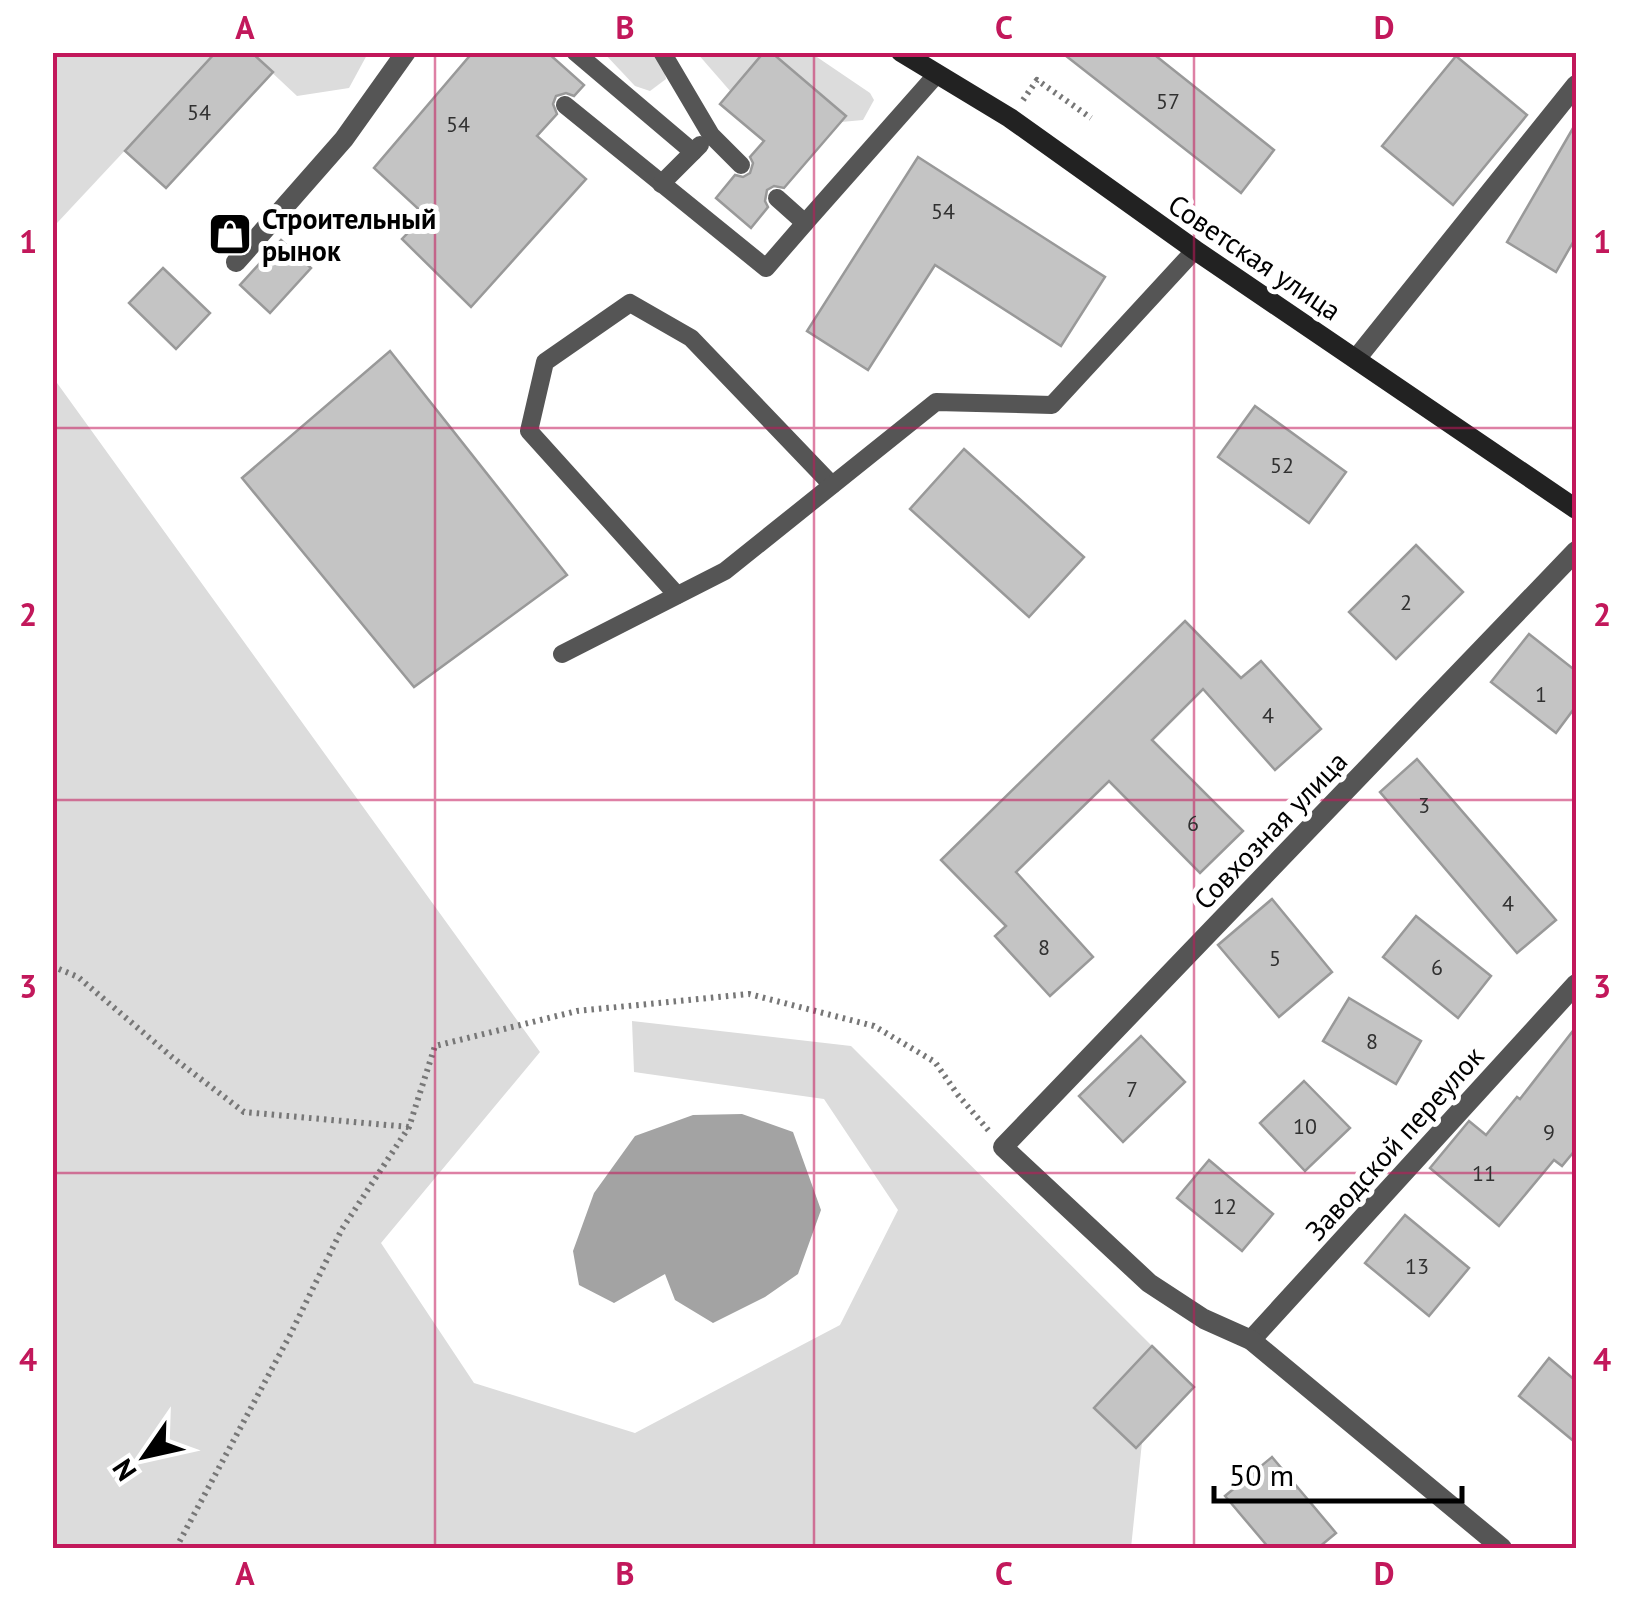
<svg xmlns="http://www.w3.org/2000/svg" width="1629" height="1601" font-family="'PT Sans',sans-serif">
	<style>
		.green { fill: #dcdcdc }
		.water { fill: #a3a3a3 }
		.building { fill: #c4c4c4; stroke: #999; stroke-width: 2.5 }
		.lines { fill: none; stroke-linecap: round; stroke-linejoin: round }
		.path { stroke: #777; stroke-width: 6; stroke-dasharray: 2.5 5; stroke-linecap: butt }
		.lane { stroke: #555; stroke-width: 18 }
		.street { stroke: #555; stroke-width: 20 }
		.secondary { stroke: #222; stroke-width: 20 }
		.grid { fill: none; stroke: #c2185b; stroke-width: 2.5; stroke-opacity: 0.55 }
		.labels { text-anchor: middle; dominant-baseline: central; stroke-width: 10; stroke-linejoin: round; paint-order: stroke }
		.number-label { font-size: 22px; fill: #313131 }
		.poi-label { font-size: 28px; font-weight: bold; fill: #000; stroke: #fff; text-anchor: start }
		.street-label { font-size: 28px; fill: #000; stroke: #fff }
		.neatline { fill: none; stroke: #c2185b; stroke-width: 4 }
		.grid-label { font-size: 32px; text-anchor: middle; font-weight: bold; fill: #c2185b }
	</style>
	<rect width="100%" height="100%" fill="#fff"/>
	<!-- green -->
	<g class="green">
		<path d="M52 53H216L57 223 52 221Z"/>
		<path d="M251 53H368L349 88 297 96Z"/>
		<path d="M604 53H654L663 61 666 79 650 91 635 86Z"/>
		<path d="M697 53H763L731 92Z"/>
		<path d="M771 53H811L870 93 874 100 863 120 841 122 845 115Z"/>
		<path d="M52 376 540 1052 381 1243 474 1383 635 1433 840 1325 898 1210 824 1099 634 1072 632 1021 851 1046 1152 1346 1131 1548H53Z"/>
	</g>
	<!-- water -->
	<path class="water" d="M742 1114 793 1132 821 1210 798 1274 765 1297 713 1323 675 1300 665 1274 614 1303 579 1285 573 1251 594 1193 635 1136 693 1115Z"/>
	<!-- building -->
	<g class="building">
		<path d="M216 52H251L273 72 166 188 125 151Z"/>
		<path d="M473 52H547L584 85 574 96 566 93 556 96 553 104 557 114 537 136 586 179 471 307 402 239 425 215 374 168Z"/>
		<path d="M764 52H771L846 116 784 188 774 186 767 190 765 201 768 207 751 228 716 198 735 175 743 177 750 173 753 163 750 157 764 141 720 104Z"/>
		<path d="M1061 52H1151L1274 150 1241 193Z"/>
		<path d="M1456 56 1527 115 1453 205 1382 146Z"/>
		<path d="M1576 123V237L1556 272 1507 242Z"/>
		<path d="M918 157 1105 277 1061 346 935 265 868 370 807 331Z"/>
		<path d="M281 240 311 268 270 313 240 285Z"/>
		<path d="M163 268 210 313 176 349 129 303Z"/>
		<path d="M390 351 567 575 414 687 242 478Z"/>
		<path d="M1255 406 1346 472 1309 523 1218 457Z"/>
		<path d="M964 449 1084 557 1029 617 910 509Z"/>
		<path d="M1416 545 1463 592 1396 659 1349 612Z"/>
		<path d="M1185 621 1241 678 1261 661 1321 729 1275 770 1203 689 1152 740 1243 831 1200 873 1109 781 1016 872 1093 957 1050 996 995 936 1006 926 941 860Z"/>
		<path d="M1529 634 1576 671V706L1556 733 1491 682Z"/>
		<path d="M1417 759 1556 920 1517 953 1380 792Z"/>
		<path d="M1272 899 1332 972 1279 1017 1218 945Z"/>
		<path d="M1416 916 1491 976 1458 1018 1383 957Z"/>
		<path d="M1349 998 1421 1041 1396 1084 1323 1041Z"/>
		<path d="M1576 1027V1149L1562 1166 1554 1160 1499 1226 1430 1168 1469 1121 1486 1135 1517 1097 1520 1099Z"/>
		<path d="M1141 1036 1185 1082 1123 1142 1079 1096Z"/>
		<path d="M1304 1081 1350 1128 1305 1171 1260 1123Z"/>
		<path d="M1209 1160 1273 1214 1242 1251 1177 1198Z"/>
		<path d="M1405 1215 1469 1268 1429 1316 1365 1263Z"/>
		<path d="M1152 1346 1194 1387 1136 1448 1094 1408Z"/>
		<path d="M1549 1358 1576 1381V1443L1519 1396Z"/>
		<path d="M1272 1457 1336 1533 1318 1548H1269L1225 1496Z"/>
	</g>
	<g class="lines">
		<!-- path -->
		<g class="path">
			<path d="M1023 100 1037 80 1091 118"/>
			<path d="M52 966 78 977 172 1057 244 1112 409 1127"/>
			<path d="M176 1548 290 1335 342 1229 409 1127 435 1046 577 1011 749 994 874 1026 935 1062 958 1095 989 1131"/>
		</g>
		<!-- lane -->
		<g class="lane">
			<path d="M575 52 693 152"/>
			<path d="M662 52 711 135 741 165"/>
			<path d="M565 105 766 268 805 223"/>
			<path d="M661 184 700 145"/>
			<path d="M777 198 805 223 937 74"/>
			<path d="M677 595 529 431 545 362 630 303 691 338 832 485"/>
			<path d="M562 654 725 571 936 402 1052 405 1195 250"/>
		</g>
		<!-- street -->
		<g class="street">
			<path d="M236 262 344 139 406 52"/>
			<path d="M1356 359 1576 85"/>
			<path d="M1251 1340 1576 984"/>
			<path d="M1502 1548 1251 1340 1204 1319 1149 1283 1003 1147 1576 551"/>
		</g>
		<!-- secondary -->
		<path class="secondary" d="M901 52 1010 118 1195 250 1576 509"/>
	</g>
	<!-- grid -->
	<path class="grid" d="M435 52V1548M814 52V1548M1194 52V1548M52 428H1576M52 800H1576M52 1173H1576"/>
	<!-- icons -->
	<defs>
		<g id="shop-square" transform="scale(2.25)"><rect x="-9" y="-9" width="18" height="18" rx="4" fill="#000" stroke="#fff"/><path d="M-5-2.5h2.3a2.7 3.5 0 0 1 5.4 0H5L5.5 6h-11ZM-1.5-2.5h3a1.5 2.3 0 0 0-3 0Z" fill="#fff"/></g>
	</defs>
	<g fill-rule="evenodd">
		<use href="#shop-square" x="230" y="234"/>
	</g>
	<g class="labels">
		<!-- number labels -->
		<g class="number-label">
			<text x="1168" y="101">57</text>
			<text x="199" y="112">54</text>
			<text x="458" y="124">54</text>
			<text x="943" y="211">54</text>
			<text x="1282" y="465">52</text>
			<text x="1406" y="602">2</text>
			<text x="1541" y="694">1</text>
			<text x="1268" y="715">4</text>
			<text x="1424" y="805">3</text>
			<text x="1193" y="823">6</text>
			<text x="1508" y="903">4</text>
			<text x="1044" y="947">8</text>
			<text x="1275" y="958">5</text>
			<text x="1437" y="967">6</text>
			<text x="1372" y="1041">8</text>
			<text x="1132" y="1089">7</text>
			<text x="1305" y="1126">10</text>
			<text x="1549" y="1132">9</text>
			<text x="1484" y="1173">11</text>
			<text x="1225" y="1206">12</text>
			<text x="1417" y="1266">13</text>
		</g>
		<!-- poi labels -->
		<g class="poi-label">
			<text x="262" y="218">Строительный<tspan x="262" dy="32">рынок</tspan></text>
		</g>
		<!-- street labels -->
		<g class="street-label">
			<text transform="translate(1255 257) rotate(34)">Советская улица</text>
			<text transform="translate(1270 830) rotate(-46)">Совхозная улица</text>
			<text transform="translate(1394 1143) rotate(-48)">Заводской переулок</text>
		</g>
	</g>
	<!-- border -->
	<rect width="1629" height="1601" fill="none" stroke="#ffffff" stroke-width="110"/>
	<!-- north arrow -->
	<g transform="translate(145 1456) rotate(236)" stroke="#ffffff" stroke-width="8" paint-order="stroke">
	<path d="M0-8L18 38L0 25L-18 38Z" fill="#000000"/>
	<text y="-15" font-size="28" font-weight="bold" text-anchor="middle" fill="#000000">N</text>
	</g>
	<!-- scale -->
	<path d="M1214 1486v15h248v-15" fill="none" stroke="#000000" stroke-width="5"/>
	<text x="1229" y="1486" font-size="30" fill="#000000" stroke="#ffffff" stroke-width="8" paint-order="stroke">50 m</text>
	<rect x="55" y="55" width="1519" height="1491" class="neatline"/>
	<g class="grid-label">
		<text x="245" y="39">A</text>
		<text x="625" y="39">B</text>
		<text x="1004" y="39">C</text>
		<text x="1384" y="39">D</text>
		<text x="28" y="253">1</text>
		<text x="1602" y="253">1</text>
		<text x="28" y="626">2</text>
		<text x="1602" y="626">2</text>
		<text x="28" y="998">3</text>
		<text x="1602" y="998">3</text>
		<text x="28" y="1371">4</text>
		<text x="1602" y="1371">4</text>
		<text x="245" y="1585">A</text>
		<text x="625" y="1585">B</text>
		<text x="1004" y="1585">C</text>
		<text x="1384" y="1585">D</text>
	</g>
</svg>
